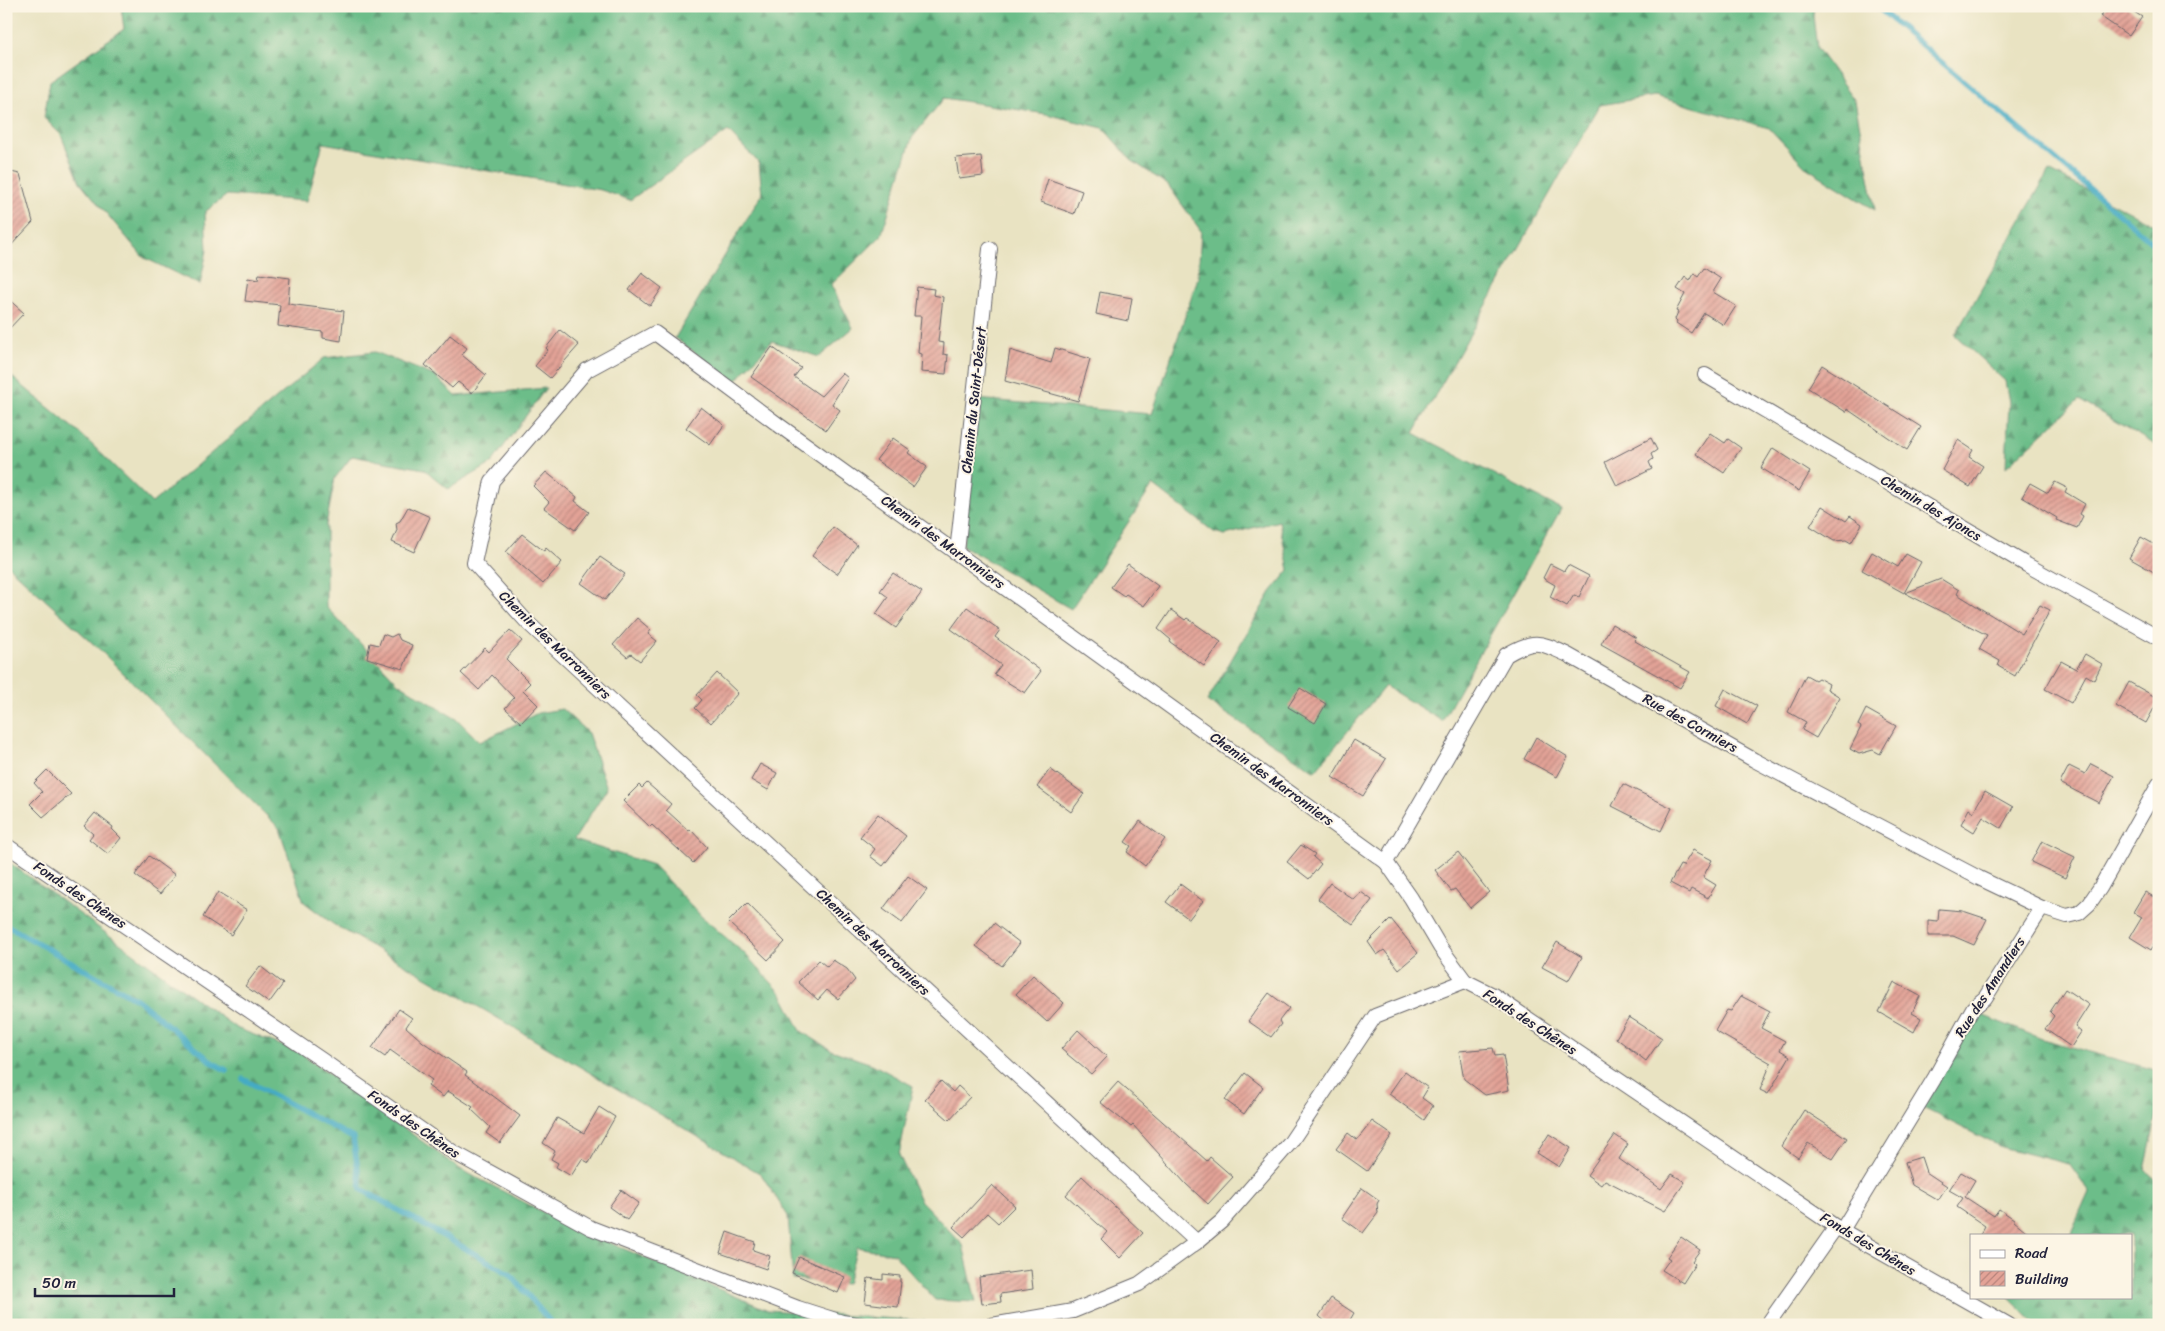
<svg xmlns="http://www.w3.org/2000/svg" width="2165" height="1331" font-family="Sriracha,sans-serif">
	<style>
		.forest { fill: url(#forest-firs); stroke: #477062 }
		.lines { fill: none; stroke-linecap: round; stroke-linejoin: round }
		.stream { stroke: #44abc4; stroke-width: 5.5 }
		.building { fill: url(#building-hatch) }
		.street-casing { stroke: #68666a; stroke-width: 16 }
		.street { stroke: #fff; stroke-width: 14 }
		.labels { text-anchor: middle; dominant-baseline: central; stroke-width: 4; stroke-linejoin: round; paint-order: stroke }
		.street-label { font-size: 14px; fill: #22223b; stroke: #fcf5e5 }
	</style>
	<defs>
		<pattern id="forest-firs" width="22" height="20" patternUnits="userSpaceOnUse" patternTransform="scale(1.25)"><rect width="22" height="20" fill="#6cbd89"/><path d="M5 1l3.5 6h-7zM16 11l3.5 6h-7z" fill="#589971"/></pattern>
		<pattern id="building-hatch" width="6" height="6" patternUnits="userSpaceOnUse" patternTransform="scale(1.25)"><rect width="6" height="6" fill="#e3a397"/><path d="M-1 1l2-2M0 6l6-6M5 7l2-2" fill="none" stroke="#b8847c"/></pattern>
	</defs>
	<rect width="100%" height="100%" fill="#fcf5e5"/>
	<filter id="ink" filterUnits="userSpaceOnUse"><feTurbulence type="fractalNoise" baseFrequency=".02" numOctaves="2"/><feDisplacementMap in="SourceGraphic" scale="10" xChannelSelector="R" yChannelSelector="G"/><feConvolveMatrix kernelMatrix="1 2 1 2 8 2 1 2 1" color-interpolation-filters="sRGB"/></filter>
	<filter id="wash" filterUnits="userSpaceOnUse"><feTurbulence type="fractalNoise" baseFrequency=".0096" numOctaves="4" result="noise"/><feDisplacementMap in="SourceGraphic" scale="20" xChannelSelector="R" yChannelSelector="G"/><feGaussianBlur stdDeviation="1.12" result="paint"/><feColorMatrix in="noise" values="0 0 0 0 0 0 0 0 0 0 0 0 0 0 0 0 0 1.4 0 .05"/><feComposite in="paint" operator="in"/></filter>
	<g filter="url(#wash)">
		<rect width="100%" height="100%" fill="#e9e3c2"/>
		<!-- forest -->
		<g class="forest">
			<path d="M121 6H1814L1813 16 1817 48 1855 101 1875 210 1807 168 1769 128 1655 96 1600 105 1414 433 1561 509 1442 721 1385 686 1315 771 1207 701 1271 592 1289 570 1279 521 1225 535 1214 532 1153 485 1071 609 963 546 976 399 1152 414 1198 278 1201 231 1168 185 1131 160 1103 128 1046 114 944 98 912 138 881 236 831 285 853 328 819 357 772 341 735 382 675 338 762 194 759 163 728 131 630 200 601 190 323 143 307 201 227 195 205 212 207 250 200 285 143 257 80 182 61 135 44 118 50 81 124 29Z"/>
			<path d="M2049 171 2159 227V447L2079 400 2006 467 2009 402 2005 381 1955 335Z"/>
			<path d="M375 352 435 376 456 396 546 388 491 464 448 489 424 469 352 456 335 478 326 525V607L398 683 458 720 480 742 538 713 562 709 588 733 607 788 574 840 653 865 702 917 745 954 782 994 801 1031 831 1050 872 1064 913 1086 899 1155 920 1200 963 1245 976 1302 935 1300 894 1254 857 1247 847 1284 793 1279 788 1216 761 1174 484 1010 333 924 304 902 279 828 99 649 6 564V372L83 436 152 503 324 358Z"/>
			<path d="M6 860 236 1028 301 1053 460 1169 570 1226 768 1310 924 1321 931 1325H6Z"/>
			<path d="M1979 1014 2042 1039 2159 1071V1105L2145 1170 2159 1182V1325H2037L2009 1297H2131V1235H2070L2089 1192 2069 1164 2001 1147 1921 1107Z"/>
		</g>
		<g class="lines">
			<!-- stream -->
			<g class="stream">
				<path d="M1876 6 2159 248"/>
				<path d="M6 925 138 1000 213 1063 226 1070"/>
				<path d="M243 1079 353 1138 361 1189 510 1274 553 1325"/>
			</g>
		</g>
		<g id="blocks">
			<!-- building -->
			<g class="building">
				<path d="M2107 6H2125L2142 17 2129 36 2100 16Z"/>
				<path d="M981 156 983 176 959 179 956 158Z"/>
				<path d="M6 171 20 174 33 222 6 251Z"/>
				<path d="M1048 179 1082 191 1074 214 1041 202Z"/>
				<path d="M1704 268 1721 279 1713 292 1736 306 1724 325 1704 313 1691 333 1676 323 1677 321 1675 319 1678 312 1676 311 1685 294 1677 289 1685 277 1690 281 1694 274 1698 277Z"/>
				<path d="M642 273 662 288 650 306 629 290Z"/>
				<path d="M259 274 290 278 288 304 344 311 341 341 323 338V332L278 326 280 305 245 301 248 278 258 280Z"/>
				<path d="M917 287 934 289 933 295 943 297 938 342 944 343 943 354 948 355 946 374 921 372 922 354 918 353 921 316H914Z"/>
				<path d="M1100 292 1132 298 1128 321 1096 314Z"/>
				<path d="M6 297 24 313 6 332Z"/>
				<path d="M560 330 579 345 550 378 535 366 548 350 546 348Z"/>
				<path d="M450 335 467 348 462 355 486 375 472 393 458 382 452 388 425 365Z"/>
				<path d="M772 347 801 368 794 377 821 396 842 373 848 378 832 404 840 410 826 430 751 377Z"/>
				<path d="M1055 348 1090 359 1078 401 1005 381 1010 350 1051 363Z"/>
				<path d="M1822 365 1921 427 1907 450 1847 409 1846 412 1808 388Z"/>
				<path d="M701 407 724 425 710 445 686 428Z"/>
				<path d="M1710 433 1725 443 1728 439 1741 448 1724 473 1696 454Z"/>
				<path d="M893 438 910 450 908 453 927 467 913 487 876 460Z"/>
				<path d="M1651 438 1657 450 1651 454 1653 459 1649 462 1652 469 1617 486 1605 462Z"/>
				<path d="M1958 440 1973 450 1969 457 1983 466 1970 487 1942 470Z"/>
				<path d="M1773 448 1810 472 1799 491 1761 468Z"/>
				<path d="M546 472 577 497 575 501 589 512 575 530 544 508 549 502 533 486Z"/>
				<path d="M2055 482 2067 488 2065 492 2085 504 2080 514 2083 516 2077 528 2056 520 2057 518 2022 497 2030 483 2048 493Z"/>
				<path d="M1822 506 1846 521 1850 516 1862 524 1851 543 1846 540 1834 541 1810 526Z"/>
				<path d="M408 507 430 517 414 552 392 542 397 530 396 523 400 521Z"/>
				<path d="M833 527 857 545 837 574 812 556Z"/>
				<path d="M522 534 544 551 546 548 562 562 543 584 506 552Z"/>
				<path d="M2141 537 2159 547V575L2129 558Z"/>
				<path d="M1872 552 1898 567 1906 554 1921 562 1904 593 1862 570Z"/>
				<path d="M600 557 625 574 605 600 581 583Z"/>
				<path d="M1128 564 1158 586 1144 606 1126 594 1124 596 1111 587Z"/>
				<path d="M1550 564 1564 571 1568 565 1589 576 1579 597 1574 595 1567 606 1550 597 1555 585 1543 578Z"/>
				<path d="M893 573 922 592 896 628 876 614 888 597 880 591Z"/>
				<path d="M1941 579 1959 590 1957 594 2022 634 2040 605 2050 610 2015 676 1998 666 2000 661 1979 649 1987 635 1905 593Z"/>
				<path d="M967 607 1000 630 995 637 1041 671 1025 693 994 674 1001 665 951 629Z"/>
				<path d="M1171 610 1185 620 1187 618 1221 642 1204 666 1170 642 1171 640 1158 629Z"/>
				<path d="M637 618 651 630 648 634 657 641 640 661 631 654 627 657 613 645Z"/>
				<path d="M1612 624 1636 638 1635 641 1690 672 1680 688 1601 644Z"/>
				<path d="M510 630 522 641 506 659 530 683 523 690 538 705 521 723 505 708 514 698 492 675 479 690 461 673 485 648 489 652Z"/>
				<path d="M383 634 391 637 397 634 400 640 412 645 403 669 367 658 370 643 379 645Z"/>
				<path d="M2085 654 2102 664 2094 680 2086 675 2071 703 2045 689 2061 661 2076 669Z"/>
				<path d="M717 673 738 693 711 723 695 708 702 700 697 695Z"/>
				<path d="M1806 675 1815 680 1818 678 1829 684 1827 689 1840 697 1816 738 1802 730 1806 722 1788 712Z"/>
				<path d="M2129 682 2159 699 2146 723 2116 706Z"/>
				<path d="M1300 688 1326 704 1315 723 1288 707Z"/>
				<path d="M1725 689 1757 706 1747 724 1716 706Z"/>
				<path d="M1866 709 1896 726 1880 754 1873 750 1859 754 1850 749 1861 727 1858 725Z"/>
				<path d="M1536 737 1568 757 1557 777 1524 759Z"/>
				<path d="M1354 740 1386 759 1363 796 1332 777Z"/>
				<path d="M760 764 777 773 768 790 751 780Z"/>
				<path d="M2091 764 2114 776 2099 803 2060 783 2069 766 2085 774Z"/>
				<path d="M1050 769 1084 794 1071 812 1037 787Z"/>
				<path d="M47 770 71 794 43 817 30 804 42 792 34 783Z"/>
				<path d="M647 783 671 804 666 810 689 831 690 829 707 847 693 863 652 825 650 827 623 801 639 785 642 788Z"/>
				<path d="M1623 784 1672 808 1661 831 1612 806Z"/>
				<path d="M1985 791 2013 807 2001 828 1983 817 1974 832 1961 824 1969 809 1973 812Z"/>
				<path d="M95 813 113 827 112 829 121 838 108 854 89 839 93 834 84 826Z"/>
				<path d="M878 814 906 836 883 866 870 856 875 849 860 837Z"/>
				<path d="M1140 821 1165 839 1145 866 1127 852 1131 846 1125 842Z"/>
				<path d="M2042 841 2075 857 2065 878 2031 862Z"/>
				<path d="M1301 845 1315 854 1313 857 1321 864 1309 879 1287 862Z"/>
				<path d="M1693 850 1712 860 1703 877 1716 885 1708 898 1691 889 1689 893 1670 883 1680 865 1683 866Z"/>
				<path d="M1458 852 1489 892 1470 908 1455 889 1451 891 1435 870Z"/>
				<path d="M149 856 175 875 160 894 135 875Z"/>
				<path d="M908 876 927 890 902 923 883 909Z"/>
				<path d="M1330 883 1354 900 1361 892 1372 900 1353 925 1318 899Z"/>
				<path d="M1180 884 1203 901 1189 919 1166 902Z"/>
				<path d="M218 892 247 910 231 935 203 917Z"/>
				<path d="M2145 892 2159 900V936L2151 950 2130 937 2142 917 2133 912Z"/>
				<path d="M747 903 785 942 768 960 728 922Z"/>
				<path d="M1939 909 1963 911 1987 919 1974 945 1953 936H1928V920L1938 921Z"/>
				<path d="M1391 919 1418 953 1399 969 1384 950 1377 955 1368 942Z"/>
				<path d="M994 923 1020 943 1002 966 976 946Z"/>
				<path d="M1557 942 1582 957 1568 981 1542 967Z"/>
				<path d="M819 960 827 967 833 960 847 969 855 980 838 999 827 990 818 1000 798 982Z"/>
				<path d="M260 966 283 984 269 1003 245 986Z"/>
				<path d="M1033 975 1064 1003 1047 1022 1016 994Z"/>
				<path d="M1894 982 1920 996 1912 1013 1921 1018 1914 1032 1879 1012Z"/>
				<path d="M2065 989 2089 1005 2075 1027 2081 1032 2071 1047 2045 1029 2054 1016 2050 1012Z"/>
				<path d="M1269 993 1289 1008 1279 1021 1281 1024 1271 1037 1248 1021Z"/>
				<path d="M1741 996 1770 1011 1761 1028 1785 1041 1780 1050 1790 1056 1768 1094 1760 1090 1771 1063 1715 1031 1727 1010 1731 1011Z"/>
				<path d="M399 1009 412 1018 406 1027 423 1042 467 1072 465 1075 520 1116 500 1143 486 1133 490 1127 471 1109 473 1107 448 1091 443 1097 428 1086 432 1080 390 1050 385 1057 372 1048Z"/>
				<path d="M1629 1017 1662 1038 1646 1061 1616 1038Z"/>
				<path d="M1078 1030 1107 1057 1091 1074 1061 1049Z"/>
				<path d="M1493 1048 1495 1056 1503 1055 1509 1090 1485 1095 1464 1079 1459 1051Z"/>
				<path d="M1405 1071 1428 1088 1422 1098 1433 1106 1424 1120 1389 1094Z"/>
				<path d="M1245 1073 1263 1087 1244 1114 1225 1100Z"/>
				<path d="M941 1081 953 1092 958 1086 970 1097 949 1120 925 1099Z"/>
				<path d="M1118 1082 1207 1161 1210 1157 1233 1177 1208 1204 1186 1184 1133 1125 1131 1127 1100 1102Z"/>
				<path d="M599 1107 615 1117 589 1163 582 1159 571 1176 556 1167 558 1163 551 1159 555 1151 543 1143 557 1118 584 1133Z"/>
				<path d="M1804 1110 1847 1138 1833 1159 1808 1143 1798 1158 1781 1146Z"/>
				<path d="M1372 1121 1392 1135 1367 1171 1336 1149 1348 1133 1357 1140Z"/>
				<path d="M1549 1134 1571 1148 1559 1167 1537 1153Z"/>
				<path d="M1615 1135 1628 1144 1619 1159 1661 1189 1672 1174 1685 1182 1665 1211 1605 1180 1601 1185 1587 1175Z"/>
				<path d="M1921 1157 1926 1172 1947 1186 1938 1200 1912 1185 1905 1162Z"/>
				<path d="M1961 1172 1975 1180 1965 1197 1994 1216 1999 1209 2014 1219V1221L2031 1235H1980L1985 1226 1957 1207 1963 1198 1949 1190Z"/>
				<path d="M1082 1176 1143 1233 1120 1258 1101 1239 1107 1232 1066 1195Z"/>
				<path d="M992 1185 1015 1206 998 1223 987 1213 964 1237 953 1227Z"/>
				<path d="M1362 1188 1379 1200 1377 1204 1378 1213 1363 1233 1342 1218Z"/>
				<path d="M621 1190 639 1203 627 1220 609 1207Z"/>
				<path d="M727 1232 755 1242 753 1250 770 1256 766 1269 720 1253Z"/>
				<path d="M1681 1237 1700 1250 1692 1261 1695 1264 1683 1283 1662 1270 1670 1259 1667 1257Z"/>
				<path d="M799 1257 845 1277 838 1293 792 1273Z"/>
				<path d="M1031 1270 1033 1289 1000 1294 1001 1302 982 1304 979 1277Z"/>
				<path d="M883 1274 900 1276V1282H901L898 1307 865 1303 868 1278 883 1280Z"/>
				<path d="M1331 1298 1354 1313 1347 1325H1329L1319 1316Z"/>
			</g>
		</g>
	</g>
	<g filter="url(#ink)">
		<use href="#blocks" fill-opacity="0" stroke="#68666a" stroke-width="1"/>
		<g class="lines">
			<!-- street casing -->
			<g class="street-casing">
				<g id="street">
					<path d="M1705 375 2027 565 2159 638"/>
					<path d="M957 552 990 249"/>
					<path d="M6 845 322 1060 453 1152 591 1228 798 1308 842 1322 862 1325"/>
					<path d="M1842 1230 1934 1079 1973 1008 1985 998 2042 908"/>
					<path d="M1197 1242 527 622 474 563 492 481 587 370 655 333 780 426 1386 862"/>
					<path d="M992 1325 1073 1311 1139 1284 1197 1242 1222 1221 1290 1143 1375 1016 1465 981"/>
					<path d="M1767 1325 1836 1227"/>
					<path d="M2009 1325 1836 1227 1493 995 1465 981 1440 947 1411 898 1386 862 1506 655C1535 638 1540 642 1568 655L1754 760 1979 878 2042 908 2067 916 2079 913 2089 904 2100 888 2159 784"/>
				</g>
			</g>
			<!-- street -->
			<use href="#street" class="street"/>
		</g>
	</g>
	<g class="labels">
		<!-- street labels -->
		<g class="street-label">
			<text transform="translate(974 400) rotate(-84)">Chemin du Saint-Désert</text>
			<text transform="translate(1931 508) rotate(31)">Chemin des Ajoncs</text>
			<text transform="translate(943 542) rotate(36)">Chemin des Marronniers</text>
			<text transform="translate(555 645) rotate(44)">Chemin des Marronniers</text>
			<text transform="translate(1690 723) rotate(29)">Rue des Cormiers</text>
			<text transform="translate(1272 779) rotate(36)">Chemin des Marronniers</text>
			<text transform="translate(80 895) rotate(34)">Fonds des Chênes</text>
			<text transform="translate(873 942) rotate(43)">Chemin des Marronniers</text>
			<text transform="translate(1990 987) rotate(-57)">Rue des Amandiers</text>
			<text transform="translate(1530 1022) rotate(33)">Fonds des Chênes</text>
			<text transform="translate(414 1124) rotate(35)">Fonds des Chênes</text>
			<text transform="translate(1868 1244) rotate(31)">Fonds des Chênes</text>
		</g>
	</g>
	<!-- margin -->
	<rect width="2165" height="1331" fill="none" stroke="#fcf5e5" stroke-width="25"/>
	<!-- legend -->
	<rect x="1970" y="1234" width="162" height="65" fill="#fcf5e5" stroke="#a5a1a1"/>
	<rect x="1980" y="1250" width="25" height="8" fill="#ffffff" stroke="#a5a1a1"/>
	<text x="2015" y="1258" font-size="15" fill="#22223b">Road</text>
	<rect x="1980" y="1271" width="25" height="15" fill="url(#building-hatch)" stroke="#a5a1a1"/>
	<text x="2015" y="1284" font-size="15" fill="#22223b">Building</text>
	<!-- scale -->
	<path d="M35 1288v8h139v-8" fill="none" stroke="#22223b" stroke-width="2.5"/>
	<text x="42" y="1288" font-size="15" fill="#22223b" stroke="#fcf5e5" stroke-width="4" paint-order="stroke">50 m</text>
</svg>
